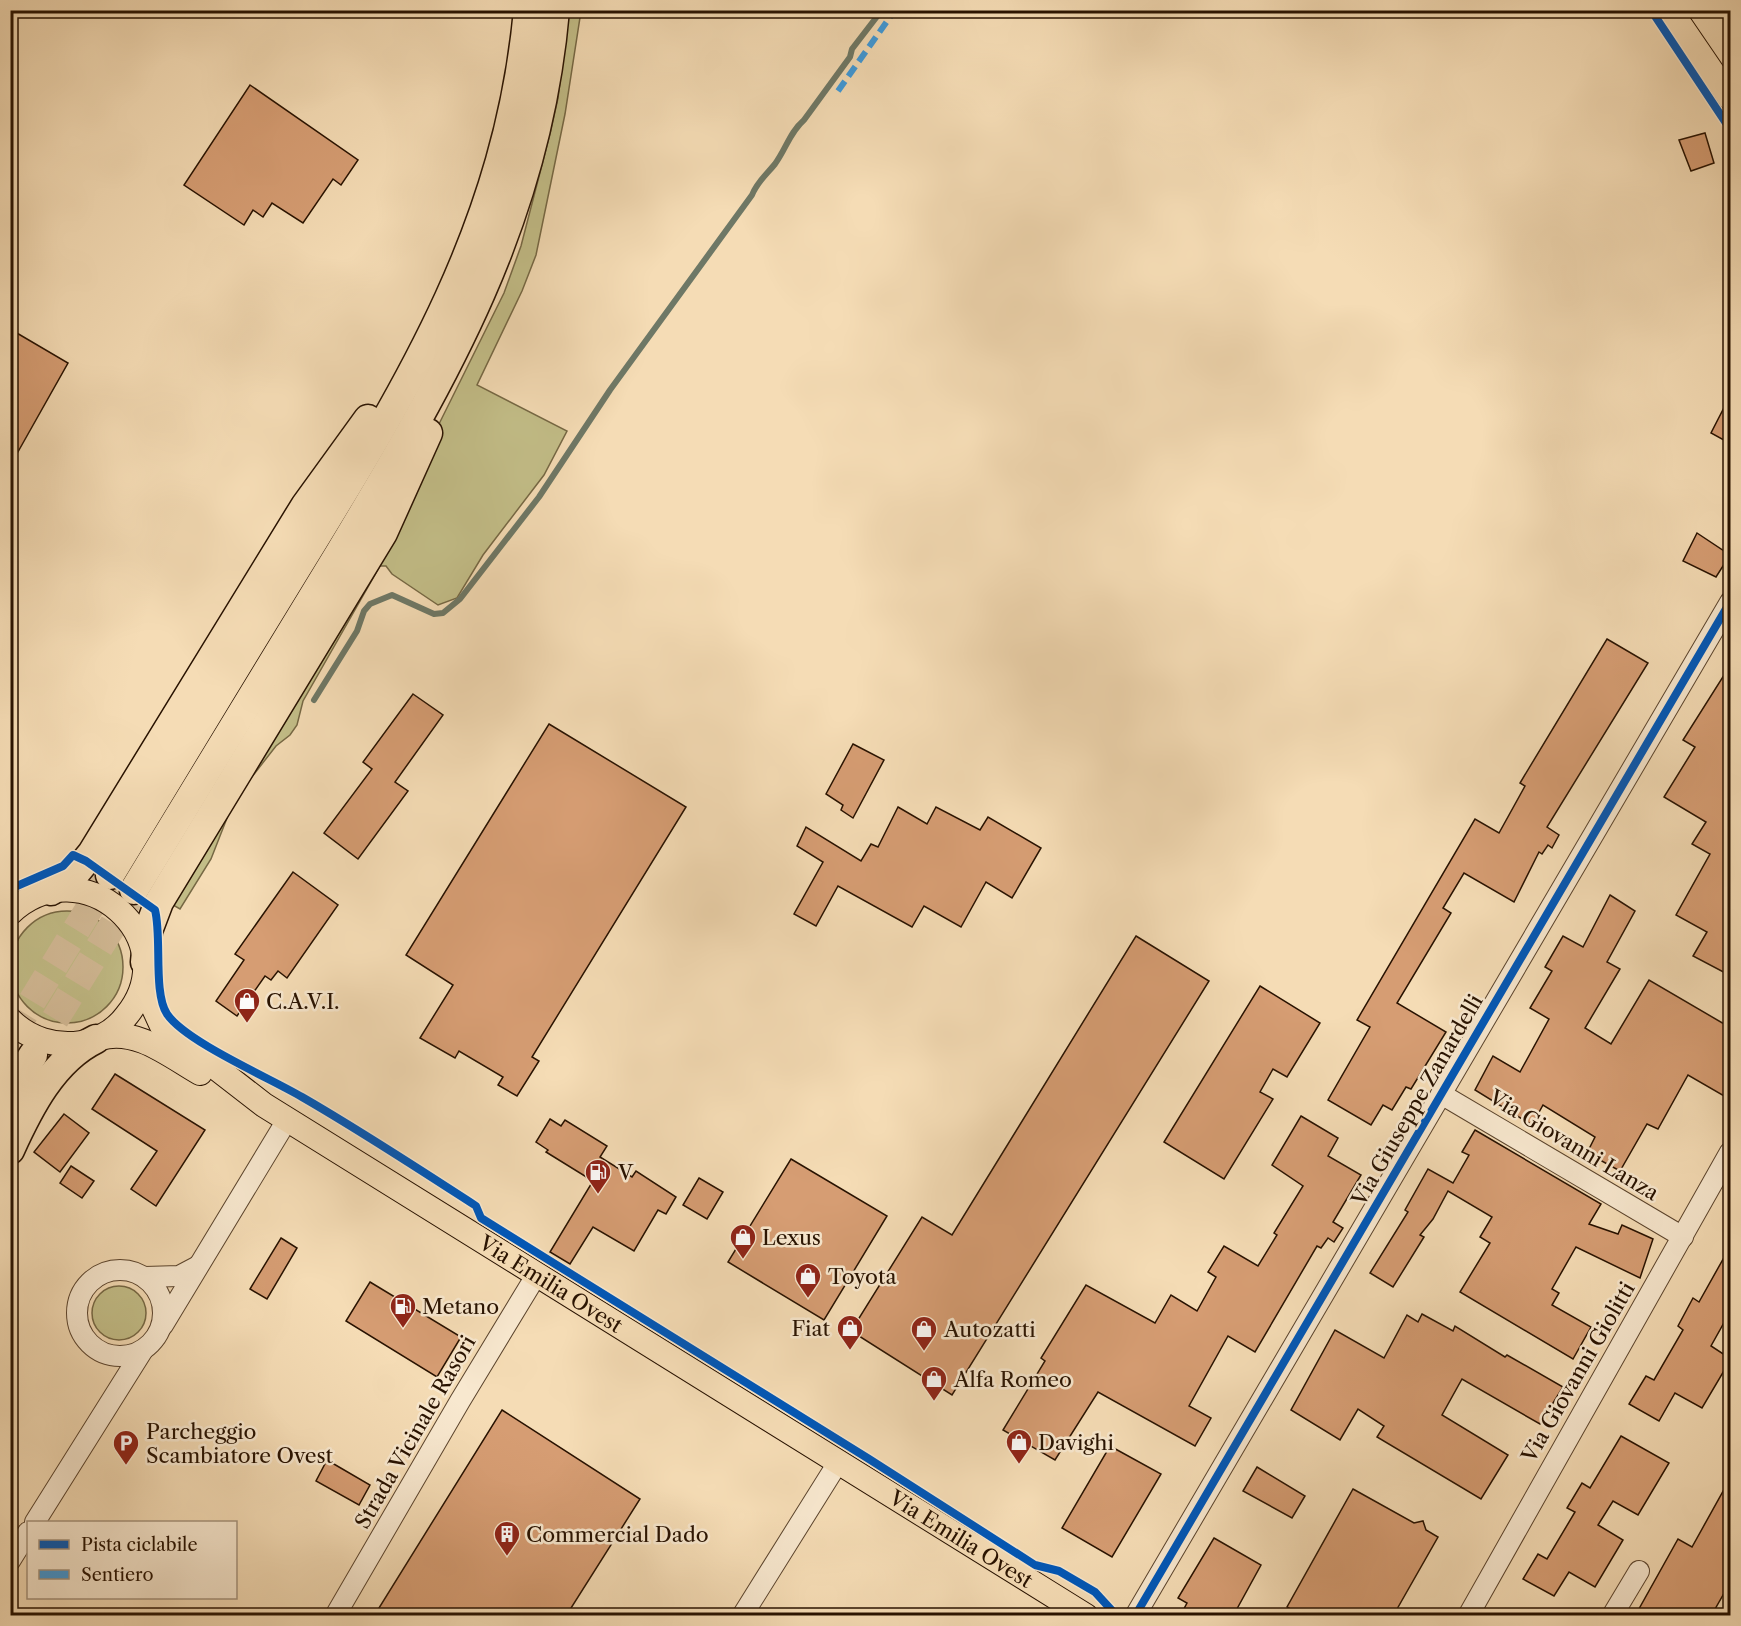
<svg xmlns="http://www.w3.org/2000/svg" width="1741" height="1626" font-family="'Libre Caslon Text',serif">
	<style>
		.green { fill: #c3be88; stroke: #766844; stroke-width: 1.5 }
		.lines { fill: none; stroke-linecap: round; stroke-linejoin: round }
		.stream { stroke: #6e7866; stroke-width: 6 }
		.building { fill: #d69d73; stroke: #281200; stroke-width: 1.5 }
		.highway-tunnel { stroke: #d6be9a; stroke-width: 28; stroke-dasharray: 28 14; stroke-linecap: butt }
		.minor-casing { stroke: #5b442d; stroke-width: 22 }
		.major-casing { stroke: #281200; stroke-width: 26 }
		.highway-casing { stroke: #281200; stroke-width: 31 }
		.minor { stroke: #f8e8cf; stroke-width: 20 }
		.major { stroke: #f5dcb5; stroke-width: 24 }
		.highway { stroke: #f5dcb5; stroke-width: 28 }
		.quiet { stroke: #3d9adc; stroke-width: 6; stroke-dasharray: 12 6; stroke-linecap: butt }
		.cycleway-casing { stroke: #f8e8cf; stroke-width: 11 }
		.cycleway { stroke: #0057b8; stroke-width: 8 }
		.labels { text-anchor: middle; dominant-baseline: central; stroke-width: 5; stroke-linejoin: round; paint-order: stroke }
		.poi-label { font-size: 21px; fill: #281200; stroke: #f8e8cf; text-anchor: start }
		.street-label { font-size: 21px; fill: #281200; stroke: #f8e8cf }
	</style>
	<rect width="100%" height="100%" fill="#f5dcb5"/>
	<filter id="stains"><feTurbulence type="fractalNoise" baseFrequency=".00333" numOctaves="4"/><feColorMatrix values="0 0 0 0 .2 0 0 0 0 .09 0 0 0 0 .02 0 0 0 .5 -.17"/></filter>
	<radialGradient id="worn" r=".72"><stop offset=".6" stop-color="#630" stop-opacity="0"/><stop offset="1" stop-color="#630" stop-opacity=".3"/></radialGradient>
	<!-- green -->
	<g class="green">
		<path d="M569 11H581L565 114 536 255 522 291 477 385 567 431 544 475 483 555 457 598 438 605 392 574 386 566H380L303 701 297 725 290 735 276 746 244 787 229 813 211 859 180 909 173 905 438 426 504 293 521 246 550 134 558 98Z"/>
		<circle cx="67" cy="967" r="56"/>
		<circle cx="119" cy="1313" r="27"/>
	</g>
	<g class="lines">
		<!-- stream -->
		<path class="stream" d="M314 700 357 631 364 611 370 604 392 595 434 614 443 613 460 599 539 497 610 390 752 195C757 182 766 175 775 164 786 149 790 132 804 120L850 57 852 49 882 10"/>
	</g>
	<!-- building -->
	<g class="building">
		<path d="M250 85 358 160 341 185 333 179 303 223 272 203 263 217 253 210 244 225 184 185Z"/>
		<path d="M1705 133 1714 163 1691 171 1679 140Z"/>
		<path d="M10 329 68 363 10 466Z"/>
		<path d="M1731 394V444L1711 433Z"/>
		<path d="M1697 533 1730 555 1716 577 1683 561Z"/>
		<path d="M1607 639 1648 663 1547 827 1559 835 1552 848 1548 845 1542 854 1539 852 1514 902 1464 873 1443 908 1451 913 1397 1003 1446 1032 1411 1089 1406 1087 1392 1110 1383 1105 1371 1125 1328 1100 1370 1027 1357 1020 1475 819 1499 833 1525 786 1520 783Z"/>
		<path d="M1731 664V976L1693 956 1707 932 1676 915 1710 854 1692 844 1706 822 1664 797 1695 747 1683 740Z"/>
		<path d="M413 694 443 715 395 782 408 791 358 859 324 833 372 769 363 762Z"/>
		<path d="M549 724 686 807 532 1057 539 1061 517 1096 498 1085 503 1077 459 1051 455 1058 420 1038 453 985 406 955Z"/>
		<path d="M853 744 884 760 853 818 841 810 843 805 826 794Z"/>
		<path d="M898 807 927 824 936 807 980 830 988 817 1041 848 1012 898 986 882 961 927 924 906 912 927 838 886 816 926 794 914 823 862 797 846 806 827 861 861 871 844 878 847Z"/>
		<path d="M293 872 338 905 287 978 278 971 271 980 265 976 237 1016 216 1001 244 960 235 954Z"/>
		<path d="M1610 895 1635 911 1607 962 1620 969 1585 1028 1611 1044 1649 980 1731 1028V1100L1688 1075 1658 1129 1647 1124 1620 1171 1587 1153 1595 1137 1543 1105 1532 1125 1475 1090 1493 1056 1520 1072 1549 1019 1530 1008 1552 971 1545 967 1563 936 1583 947Z"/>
		<path d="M1136 936 1209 981 952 1395 851 1331 922 1217 952 1235Z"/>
		<path d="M1260 986 1320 1023 1287 1077 1273 1069 1260 1092 1273 1099 1224 1179 1164 1142Z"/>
		<path d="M115 1074 205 1130 156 1206 131 1189 157 1151 92 1109Z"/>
		<path d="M64 1114 89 1133 60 1172 34 1152Z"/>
		<path d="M1301 1116 1338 1138 1328 1156 1361 1175 1333 1222 1343 1228 1334 1242 1328 1238 1321 1248 1317 1246 1255 1352 1228 1336 1189 1406 1211 1418 1195 1446 1098 1392 1055 1460 1003 1430 1045 1361 1041 1358 1086 1285 1155 1323 1171 1295 1197 1311 1216 1277 1208 1272 1224 1246 1258 1266 1277 1235 1274 1233 1303 1186 1272 1165Z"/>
		<path d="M550 1119 561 1126 565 1120 607 1146 600 1157 632 1177 636 1171 676 1197 666 1214 658 1210 634 1251 593 1227 570 1264 550 1252 593 1181 546 1152 548 1150 536 1142Z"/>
		<path d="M1475 1130 1601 1204 1589 1224 1618 1234 1622 1225 1653 1239 1640 1278 1576 1247 1552 1289 1559 1293 1552 1305 1591 1327 1573 1359 1460 1292 1490 1243 1480 1237 1492 1217 1448 1191 1433 1219 1420 1235 1424 1237 1393 1287 1370 1273 1408 1212 1405 1210 1428 1169 1453 1183 1469 1155 1462 1152Z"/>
		<path d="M791 1159 887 1216 824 1320 728 1262Z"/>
		<path d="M71 1166 94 1181 82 1198 60 1183Z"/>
		<path d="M699 1178 723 1192 707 1219 683 1205Z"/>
		<path d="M281 1238 297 1248 267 1299 250 1289Z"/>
		<path d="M1731 1245V1310L1711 1346 1731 1359 1702 1408 1675 1393 1659 1421 1629 1404 1646 1376 1654 1380 1683 1330 1678 1326 1693 1298 1699 1302Z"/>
		<path d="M370 1282 461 1337 437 1377 346 1321Z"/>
		<path d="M1422 1314 1453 1331 1455 1326 1505 1357 1507 1355 1563 1387 1540 1424 1462 1379 1442 1415 1508 1455 1481 1499 1377 1437 1384 1426 1358 1409 1340 1440 1291 1410 1335 1330 1384 1358 1407 1315 1418 1322Z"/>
		<path d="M502 1410 640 1499 566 1616H374Z"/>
		<path d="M1621 1436 1669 1463 1638 1515 1613 1501 1598 1525 1623 1540 1595 1587 1569 1572 1554 1596 1523 1579 1538 1554 1547 1559 1575 1512 1567 1508 1582 1483 1590 1488Z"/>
		<path d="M1110 1446 1161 1474 1112 1557 1062 1528Z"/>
		<path d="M327 1460 370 1485 359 1505 316 1481Z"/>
		<path d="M1257 1467 1305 1496 1292 1518 1243 1491Z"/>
		<path d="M1731 1477V1581L1711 1616H1635L1678 1539 1692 1547Z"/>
		<path d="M1353 1489 1414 1523 1423 1521 1426 1530 1438 1537 1393 1616H1302L1287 1607Z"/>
		<path d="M1214 1538 1261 1565 1233 1616H1180L1187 1603 1178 1598Z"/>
	</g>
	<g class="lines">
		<!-- highway-tunnel -->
		<g class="highway-tunnel">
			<path d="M10 1037 110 875"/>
			<path d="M33 1055 134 891"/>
		</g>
		<!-- minor casing -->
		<g class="minor-casing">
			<g id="minor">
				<path d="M1441 1094 1683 1237"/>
				<circle cx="120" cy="1313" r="43"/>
				<path d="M145 1277 179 1276 198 1266"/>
				<path d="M163 1325 287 1120"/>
				<path d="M35 1522 143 1350"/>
				<path d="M10 1561 28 1532"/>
				<path d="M335 1616 460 1401 537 1274"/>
				<path d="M742 1616 839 1461"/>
				<path d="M1135 1616 1730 602"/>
				<path d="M1468 1616 1730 1152"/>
				<path d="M1612 1616 1639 1571"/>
			</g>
		</g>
		<!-- major casing -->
		<g class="major-casing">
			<g id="major">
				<path d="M1670 10 1730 98"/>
				<path d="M10 913C82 845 188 939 127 1015 116 1030 99 1040 81 1043 55 1047 29 1039 10 1020"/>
				<path id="s1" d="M145 962 151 1002 162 1026 264 1105 1086 1616"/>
				<path d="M100 1038C136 1027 170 1056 200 1073"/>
			</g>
		</g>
		<!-- highway casing -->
		<g class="highway-casing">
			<g id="highway">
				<path d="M110 875C171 774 233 672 295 571 407 389 508 229 528 10"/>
				<path d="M134 890C202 777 272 665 340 552 446 376 537 220 555 10"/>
				<path d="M51 891 74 875 92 853 305 506 368 419"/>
				<path d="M145 962 148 931 159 902 383 533 428 433"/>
				<path d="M10 1092 33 1055"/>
				<path d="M10 1150C29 1108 53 1060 96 1039"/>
			</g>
		</g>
		<!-- minor -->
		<use href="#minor" class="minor"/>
		<!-- major -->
		<use href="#major" class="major"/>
		<!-- highway -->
		<use href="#highway" class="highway"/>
		<!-- quiet -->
		<path class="quiet" d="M838 91 895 10"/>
		<!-- cycleway casing -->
		<g class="cycleway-casing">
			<g id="cycleway">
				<path d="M1651 10 1730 129"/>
				<path d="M10 889 63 866 73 855 86 861 155 910C162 937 153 993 167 1014 186 1042 270 1078 302 1097 361 1131 419 1169 476 1206L481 1218 869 1459 1035 1565 1059 1571 1095 1592 1117 1616"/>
				<path d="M1135 1616 1730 602"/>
			</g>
		</g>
		<!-- cycleway -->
		<use href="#cycleway" class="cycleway"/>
	</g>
	<!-- icons -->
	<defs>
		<g id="shop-pin" transform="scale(1.35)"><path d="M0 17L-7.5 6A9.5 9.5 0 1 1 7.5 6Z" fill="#8f2418" stroke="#f8e8cf"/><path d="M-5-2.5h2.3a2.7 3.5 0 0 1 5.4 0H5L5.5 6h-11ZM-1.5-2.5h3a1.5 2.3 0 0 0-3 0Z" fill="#fff"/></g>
		<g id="fuel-pin" transform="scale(1.35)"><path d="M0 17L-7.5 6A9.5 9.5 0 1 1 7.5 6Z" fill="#8f2418" stroke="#f8e8cf"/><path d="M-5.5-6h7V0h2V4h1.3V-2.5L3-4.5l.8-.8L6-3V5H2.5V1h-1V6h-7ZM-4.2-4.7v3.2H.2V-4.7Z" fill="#fff"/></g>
		<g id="parking-pin" transform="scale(1.35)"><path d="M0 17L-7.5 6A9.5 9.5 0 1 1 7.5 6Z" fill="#8f2418" stroke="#f8e8cf"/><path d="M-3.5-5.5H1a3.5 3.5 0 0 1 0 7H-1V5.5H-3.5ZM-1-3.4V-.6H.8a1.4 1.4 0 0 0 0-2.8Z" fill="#fff"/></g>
		<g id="building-pin" transform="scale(1.35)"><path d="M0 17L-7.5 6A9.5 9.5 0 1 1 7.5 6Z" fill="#8f2418" stroke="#f8e8cf"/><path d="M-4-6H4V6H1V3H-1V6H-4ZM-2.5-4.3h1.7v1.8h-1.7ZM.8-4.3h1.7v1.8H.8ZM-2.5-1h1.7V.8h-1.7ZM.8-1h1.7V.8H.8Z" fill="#fff"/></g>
	</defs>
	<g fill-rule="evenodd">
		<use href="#shop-pin" x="247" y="1001"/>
		<use href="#fuel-pin" x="598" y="1172"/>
		<use href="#shop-pin" x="743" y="1237"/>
		<use href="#shop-pin" x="808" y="1276"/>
		<use href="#fuel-pin" x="403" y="1306"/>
		<use href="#shop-pin" x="850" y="1328"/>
		<use href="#shop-pin" x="924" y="1329"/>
		<use href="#shop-pin" x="934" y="1379"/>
		<use href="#shop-pin" x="1019" y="1442"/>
		<use href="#parking-pin" x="126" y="1443"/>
		<use href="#building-pin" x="507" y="1534"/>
	</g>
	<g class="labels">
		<!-- poi labels -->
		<g class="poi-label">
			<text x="266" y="1001">C.A.V.I.</text>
			<text x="618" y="1172">V</text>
			<text x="762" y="1237">Lexus</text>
			<text x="828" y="1276">Toyota</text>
			<text x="422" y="1306">Metano</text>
			<text x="830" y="1328" text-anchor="end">Fiat</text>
			<text x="944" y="1329">Autozatti</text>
			<text x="954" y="1379">Alfa Romeo</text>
			<text x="146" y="1431">Parcheggio<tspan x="146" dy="24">Scambiatore Ovest</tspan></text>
			<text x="1038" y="1442">Davighi</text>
			<text x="526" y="1534">Commercial Dado</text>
		</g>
		<!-- street labels -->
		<g class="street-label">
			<text transform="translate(1417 1100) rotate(-60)">Via Giuseppe Zanardelli</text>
			<text transform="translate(1574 1145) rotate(31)">Via Giovanni Lanza</text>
			<text stroke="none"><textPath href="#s1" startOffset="534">Via Emilia Ovest</textPath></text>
			<text transform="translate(1578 1372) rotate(-60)">Via Giovanni Giolitti</text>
			<text transform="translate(415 1432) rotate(-60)">Strada Vicinale Rasori</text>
			<text stroke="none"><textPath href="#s1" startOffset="1017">Via Emilia Ovest</textPath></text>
		</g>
	</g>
	<!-- margin -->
	<rect width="1741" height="1626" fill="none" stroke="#f5dcb5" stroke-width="36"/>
	<rect x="12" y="12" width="1717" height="1602" fill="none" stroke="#281200" stroke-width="3"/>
	<rect x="18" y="18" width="1705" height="1590" fill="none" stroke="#281200" stroke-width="1.5"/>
	<!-- legend -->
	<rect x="27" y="1521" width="210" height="78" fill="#f8e8cf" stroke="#a5927c" stroke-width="1.5"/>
	<rect x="39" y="1540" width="30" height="9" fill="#0057b8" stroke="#a5927c" stroke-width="1.5"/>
	<text x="81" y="1551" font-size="18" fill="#281200">Pista ciclabile</text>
	<rect x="39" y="1570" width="30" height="9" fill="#3d9adc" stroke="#a5927c" stroke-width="1.5"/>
	<text x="81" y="1581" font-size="18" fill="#281200">Sentiero</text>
	<rect width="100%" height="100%" filter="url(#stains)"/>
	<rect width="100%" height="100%" fill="url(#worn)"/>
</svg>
